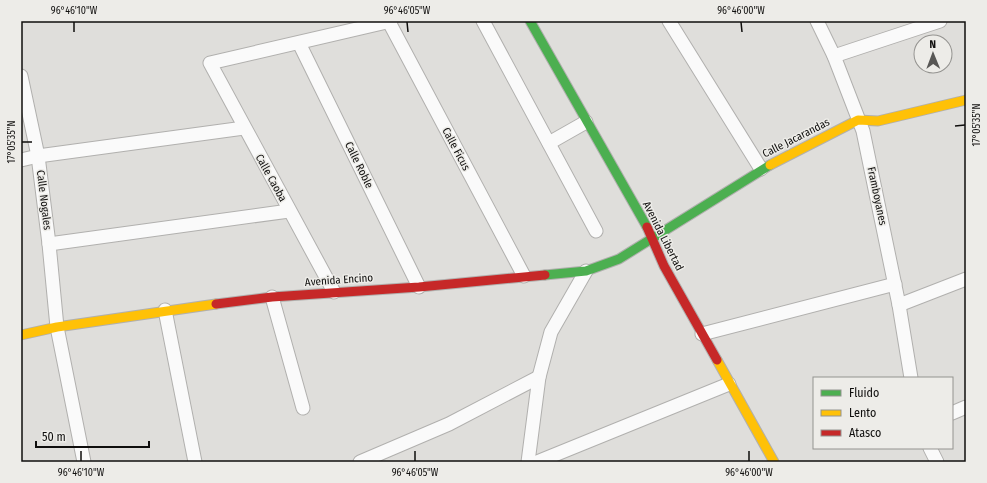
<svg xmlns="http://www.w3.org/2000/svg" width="987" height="483" font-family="'Fira Sans Condensed',sans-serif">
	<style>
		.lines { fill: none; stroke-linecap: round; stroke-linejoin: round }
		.street-casing { stroke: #b1b0ae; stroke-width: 15 }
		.fast-casing { stroke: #b1b0ae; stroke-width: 11 }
		.slow-casing { stroke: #b1b0ae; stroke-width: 11 }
		.jam-casing { stroke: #b1b0ae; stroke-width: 11 }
		.street { stroke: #fafafa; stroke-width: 13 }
		.fast { stroke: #4caf50; stroke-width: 9 }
		.slow { stroke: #ffc107; stroke-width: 9 }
		.jam { stroke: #c62828; stroke-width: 9 }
		.ticks { fill: none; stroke: #0f0e0d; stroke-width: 1.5 }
		.labels { text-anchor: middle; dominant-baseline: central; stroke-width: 3; stroke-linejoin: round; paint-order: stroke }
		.street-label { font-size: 11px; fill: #0f0e0d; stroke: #edece8 }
		.neatline { fill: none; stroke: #0f0e0d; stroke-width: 1.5 }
		.ticks-label { font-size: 10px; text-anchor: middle; fill: #0f0e0d }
	</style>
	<rect width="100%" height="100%" fill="#dfdedb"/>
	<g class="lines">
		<!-- street casing -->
		<g class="street-casing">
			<g id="street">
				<path d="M483 21 596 231"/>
				<path d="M669 21 761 169"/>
				<path d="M817 21 834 56 863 131 899 305 911 378"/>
				<path d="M389 22 524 276"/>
				<path d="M299 43 419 287"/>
				<path d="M834 56 940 21"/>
				<path d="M21 76 38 156 49 244 57 327 84 462"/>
				<path d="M549 143 586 122"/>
				<path d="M21 160 38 156 244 128"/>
				<path d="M49 244 289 211"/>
				<path d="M334 292 210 63 391 21"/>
				<path d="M272 297 303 408"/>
				<path d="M899 305 966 279"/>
				<path d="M165 310 195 462"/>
				<path d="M702 334 895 284"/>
				<path d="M952 413 966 407"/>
				<path d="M930 448 937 462"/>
				<path d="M360 462 449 424 539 377"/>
				<path d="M528 462 539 377 551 332 586 271"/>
				<path d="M537 462 729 384"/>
			</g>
		</g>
		<!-- fast casing -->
		<g class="fast-casing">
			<g id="fast">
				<path d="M530 21 647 227"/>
				<path d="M545 275 586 271 619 259 770 165"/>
			</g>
		</g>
		<!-- slow casing -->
		<g class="slow-casing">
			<g id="slow">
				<path d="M770 165 858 120 878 121 966 100"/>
				<path d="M21 335 57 327 216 304"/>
				<path d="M717 360 774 462"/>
			</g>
		</g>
		<!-- jam casing -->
		<g class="jam-casing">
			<g id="jam">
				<path d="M647 227 664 266 717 360"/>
				<path d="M216 304 272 297 419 287 545 275"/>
			</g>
		</g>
		<!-- street -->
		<use href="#street" class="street"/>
		<!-- fast -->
		<use href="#fast" class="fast"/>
		<!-- slow -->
		<use href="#slow" class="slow"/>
		<!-- jam -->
		<use href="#jam" class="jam"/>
	</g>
	<!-- ticks -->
	<path class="ticks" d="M74 22V32M407 22 408 32M741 22 742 32M955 126 965 125M22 142H32M81 451V461M415 451V461M749 451V461"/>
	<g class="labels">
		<!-- street labels -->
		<g class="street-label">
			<text transform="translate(796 138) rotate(-27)">Calle Jacarandas</text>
			<text transform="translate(456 149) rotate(62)">Calle Ficus</text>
			<text transform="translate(359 165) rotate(64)">Calle Roble</text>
			<text transform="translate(271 178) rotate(61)">Calle Caoba</text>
			<text transform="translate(877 196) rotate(78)">Framboyanes</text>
			<text transform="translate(44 200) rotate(83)">Calle Nogales</text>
			<text transform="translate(663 236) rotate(63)">Avenida Libertad</text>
			<text transform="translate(339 280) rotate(-4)">Avenida Encino</text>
		</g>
	</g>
	<!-- border -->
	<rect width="987" height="483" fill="none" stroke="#edece8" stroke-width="44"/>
	<!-- legend -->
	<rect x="813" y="377" width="140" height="72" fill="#edece8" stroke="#949390"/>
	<rect x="821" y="390" width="20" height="6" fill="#4caf50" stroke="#949390"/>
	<text x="849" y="397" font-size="12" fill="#0f0e0d">Fluido</text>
	<rect x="821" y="410" width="20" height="6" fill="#ffc107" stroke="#949390"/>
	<text x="849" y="417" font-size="12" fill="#0f0e0d">Lento</text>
	<rect x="821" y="430" width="20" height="6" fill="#c62828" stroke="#949390"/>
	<text x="849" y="437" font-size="12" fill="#0f0e0d">Atasco</text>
	<!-- north arrow -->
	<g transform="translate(933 54) rotate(359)"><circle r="19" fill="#edece8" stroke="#949390"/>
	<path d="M0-3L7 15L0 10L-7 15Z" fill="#585755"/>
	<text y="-6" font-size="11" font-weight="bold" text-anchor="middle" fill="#0f0e0d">N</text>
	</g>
	<!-- scale -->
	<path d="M36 441v6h113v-6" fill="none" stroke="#0f0e0d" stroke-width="2"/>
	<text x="42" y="441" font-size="12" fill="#0f0e0d" stroke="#edece8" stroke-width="3" paint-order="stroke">50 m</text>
	<rect x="22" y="22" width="943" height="439" class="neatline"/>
	<g class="ticks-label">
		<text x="74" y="14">96°46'10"W</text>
		<text x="407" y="14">96°46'05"W</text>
		<text x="741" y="14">96°46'00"W</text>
		<text transform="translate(976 125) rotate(-90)" y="4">17°05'35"N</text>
		<text transform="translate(11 142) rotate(-90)" y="4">17°05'35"N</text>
		<text x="81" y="476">96°46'10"W</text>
		<text x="415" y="476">96°46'05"W</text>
		<text x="749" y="476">96°46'00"W</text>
	</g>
</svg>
